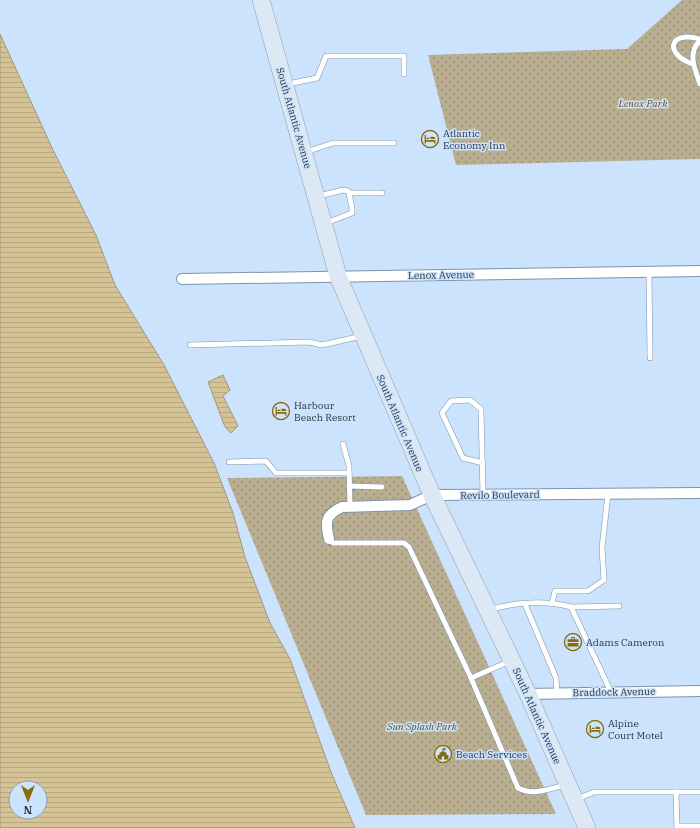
<svg xmlns="http://www.w3.org/2000/svg" width="700" height="828" font-family="'IBM Plex Serif',serif">
	<style>
		.park { fill: url(#park-dots) }
		.water { fill: url(#water-rules); stroke: #a2987c; fill-rule: evenodd }
		.lines { fill: none; stroke-linecap: round; stroke-linejoin: round }
		.service-casing { stroke: #7d93ab; stroke-width: 6 }
		.minor-casing { stroke: #7d93ab; stroke-width: 12 }
		.primary-casing { stroke: #8f9fb0; stroke-width: 18 }
		.service { stroke: #fff; stroke-width: 5 }
		.minor { stroke: #fff; stroke-width: 10 }
		.primary { stroke: #dce8f4; stroke-width: 17 }
		.labels { text-anchor: middle; dominant-baseline: central; stroke-width: 3; stroke-linejoin: round; paint-order: stroke }
		.park-label { font-size: 10px; font-style: italic; fill: #634f1b; stroke: #cbe3fd }
		.street-label { font-size: 10px; fill: #2c3540; stroke: #cbe3fd }
		.poi-label { font-size: 10px; fill: #2c3540; stroke: #cbe3fd; text-anchor: start }
	</style>
	<defs>
		<pattern id="park-dots" width="8" height="8" patternUnits="userSpaceOnUse"><rect width="8" height="8" fill="#baae91"/><path d="M2 2h.1M6 6h.1" fill="none" stroke="#978e78" stroke-width="1.8" stroke-linecap="round"/></pattern>
		<pattern id="water-rules" width="6" height="5" patternUnits="userSpaceOnUse"><rect width="6" height="5" fill="#d5c396"/><path d="M0 2.5h6" fill="none" stroke="#b7a882"/></pattern>
	</defs>
	<rect width="100%" height="100%" fill="#cbe3fd"/>
	<!-- park -->
	<g class="park">
		<path d="M682 0H700V159L456 165 428 55 627 49Z"/>
		<path d="M402 476 556 814 366 815 227 478Z"/>
	</g>
	<!-- water -->
	<g class="water">
		<path d="M0 34 53 150 96 235 115 285 164 365 214 463 233 513 245 557 270 623 290 659 331 772 355 828H0ZM16 788H40V812H16Z"/>
		<path d="M223 375 230 390 223 396 238 426 231 433 225 427 208 382Z"/>
	</g>
	<g class="lines">
		<!-- service casing -->
		<g class="service-casing">
			<g id="service">
				<path d="M700 41C687 52 695 70 700 84"/>
				<path d="M693 64C665 55 667 30 700 39"/>
				<path d="M288 84 317 78 326 56H404V74"/>
				<path d="M306 152 333 143H394"/>
				<path d="M349 193H382"/>
				<path d="M319 196 343 190 348 191 349 193 352 208V213L326 223"/>
				<path d="M649 272 650 358"/>
				<path d="M190 345 309 342 322 345 362 336"/>
				<path d="M343 444 349 466 350 506"/>
				<path d="M229 462 266 461 276 473H349"/>
				<path d="M483 463 463 458 442 413 451 401 470 400 481 409 483 495"/>
				<path d="M349 486 382 487"/>
				<path d="M329 539 333 543H404L409 547 471 678 510 661"/>
				<path d="M552 603 555 591H588L604 580 602 548 608 494"/>
				<path d="M525 604 556 678 557 693"/>
				<path d="M571 607 619 606"/>
				<path d="M490 610C514 602 546 600 571 607L611 692"/>
				<path d="M471 678 518 788C533 796 549 789 565 785"/>
				<path d="M676 792H700"/>
				<path d="M577 799 594 792H676L677 828"/>
				<path d="M677 826H700"/>
			</g>
		</g>
		<!-- minor casing -->
		<g class="minor-casing">
			<g id="minor">
				<path d="M182 279 700 271"/>
				<path d="M329 539C325 522 325 515 342 507L410 505 432 495 700 493"/>
				<path d="M528 694 700 691"/>
			</g>
		</g>
		<!-- primary casing -->
		<g class="primary-casing">
			<path id="primary" d="M261 0 338 276 432 495 528 694 587 828"/>
		</g>
		<!-- service -->
		<use href="#service" class="service"/>
		<!-- minor -->
		<use href="#minor" class="minor"/>
		<!-- primary -->
		<use href="#primary" class="primary"/>
	</g>
	<!-- icons -->
	<defs>
		<g id="hotel-ring" transform="scale(0.9)"><circle r="9.5" fill="#cbe3fd" stroke="#8b6c0c" stroke-width="1.5"/><path d="M-6-4.5h1.5V1H6V5H4.5V3h-9V5H-6ZM-4 0a1.8 1.8 0 1 1 3.6 0ZM.5 0V-2.5h3Q6-2.5 6 0Z" fill="#8b6c0c"/></g>
		<g id="office-ring" transform="scale(0.9)"><circle r="9.5" fill="#cbe3fd" stroke="#8b6c0c" stroke-width="1.5"/><path d="M-6-3h4V-5.5h4V-3h4V5H-6ZM-1-4.5V-3h2v-1.5ZM-6 0V1H6V0Z" fill="#8b6c0c"/></g>
		<g id="civic-ring" transform="scale(0.9)"><circle r="9.5" fill="#cbe3fd" stroke="#8b6c0c" stroke-width="1.5"/><path d="M-.6-6.5H3V-4.5H.6V-3L4-1V1h2V6H-6V1h2V-1L-.6-3ZM-1.2 2.5V6h2.4V2.5Z" fill="#8b6c0c"/></g>
	</defs>
	<g fill-rule="evenodd">
		<use href="#hotel-ring" x="430" y="139"/>
		<use href="#hotel-ring" x="281" y="411"/>
		<use href="#office-ring" x="573" y="642"/>
		<use href="#hotel-ring" x="595" y="729"/>
		<use href="#civic-ring" x="443" y="754"/>
	</g>
	<g class="labels">
		<!-- park labels -->
		<g class="park-label">
			<text x="643" y="103">Lenox Park</text>
			<text x="422" y="726">Sun Splash Park</text>
		</g>
		<!-- street labels -->
		<g class="street-label">
			<text transform="translate(294 118) rotate(74)">South Atlantic Avenue</text>
			<text transform="translate(441 275) rotate(-1)">Lenox Avenue</text>
			<text transform="translate(400 423) rotate(67)">South Atlantic Avenue</text>
			<text transform="translate(500 495) rotate(-1)">Revilo Boulevard</text>
			<text transform="translate(614 692) rotate(-1)">Braddock Avenue</text>
			<text transform="translate(537 716) rotate(66)">South Atlantic Avenue</text>
		</g>
		<!-- poi labels -->
		<g class="poi-label">
			<text x="443" y="133">Atlantic<tspan x="443" dy="12">Economy Inn</tspan></text>
			<text x="294" y="405">Harbour<tspan x="294" dy="12">Beach Resort</tspan></text>
			<text x="586" y="642">Adams Cameron</text>
			<text x="608" y="723">Alpine<tspan x="608" dy="12">Court Motel</tspan></text>
			<text x="456" y="754">Beach Services</text>
		</g>
	</g>
	<!-- north arrow -->
	<g transform="translate(28 800) rotate(180)"><circle r="19" fill="#cbe3fd" stroke="#8b9db1"/>
	<path d="M0-3L7 15L0 10L-7 15Z" fill="#8b6c0c"/>
	<text y="-6" font-size="11" font-weight="bold" text-anchor="middle" fill="#2c3540">N</text>
	</g>
</svg>
